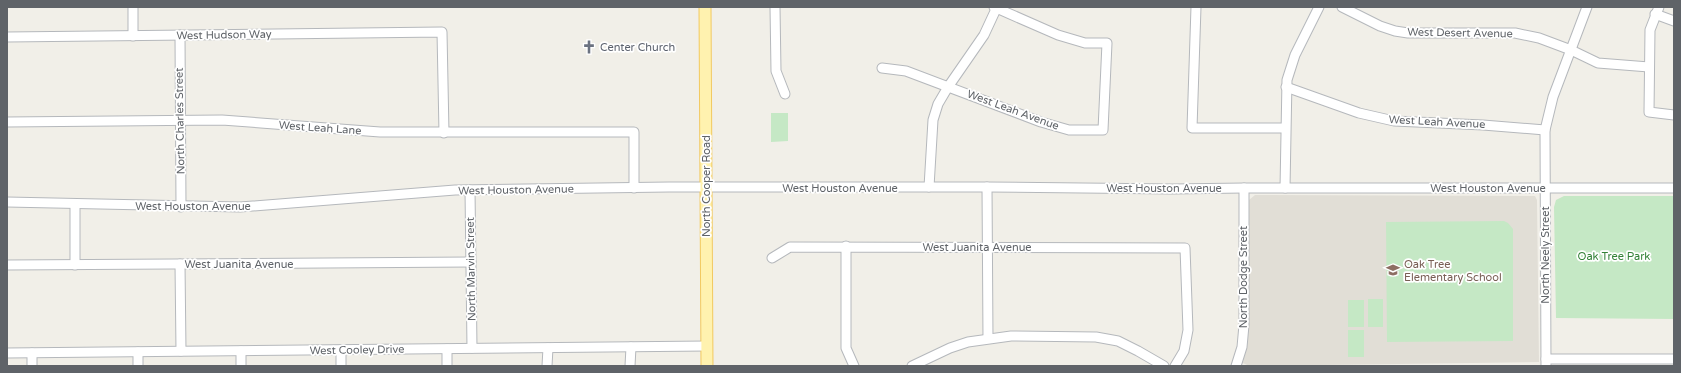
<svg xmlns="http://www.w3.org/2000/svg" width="1681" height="373" font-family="'Varela Round',sans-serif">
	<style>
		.education { fill: #e1ded6 }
		.green { fill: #c5e8c5 }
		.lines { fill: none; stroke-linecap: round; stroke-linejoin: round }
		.minor-casing { stroke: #b5b8bc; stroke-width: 11 }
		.major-casing { stroke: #f2c960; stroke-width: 13 }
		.minor { stroke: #fff; stroke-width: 9 }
		.major { stroke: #fff2af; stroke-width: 11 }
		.labels { text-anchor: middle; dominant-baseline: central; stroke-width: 3.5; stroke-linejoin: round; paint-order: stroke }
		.street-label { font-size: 11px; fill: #5f6368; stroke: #fff }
		.worship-label { font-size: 11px; fill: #5b616d; stroke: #fff; text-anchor: start }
		.park-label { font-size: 11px; fill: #348238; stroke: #fff }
		.education-label { font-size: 11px; fill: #785e54; stroke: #fff; text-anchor: start }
	</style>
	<rect width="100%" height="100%" fill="#f1efe8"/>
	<!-- education -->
	<path class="education" d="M1255 195 1535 196 1537 200 1539 362 1249 366 1243 363 1247 339 1249 200Z"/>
	<!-- green -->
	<g class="green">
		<path d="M771 113H788V141L771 142Z"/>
		<path d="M1564 196H1674V319L1556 318 1554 207 1556 200Z"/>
		<path d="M1504 221 1508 223 1513 229V341L1387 342 1386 222Z"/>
		<rect x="1368" y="299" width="15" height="28"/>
		<rect x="1348" y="300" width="16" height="27"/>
		<rect x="1348" y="330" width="16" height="27"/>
	</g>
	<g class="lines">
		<!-- minor casing -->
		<g class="minor-casing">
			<g id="minor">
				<path d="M133 7V36"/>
				<path d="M775 7 776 71 785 94"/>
				<path d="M1196 7 1192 128H1285"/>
				<path d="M1342 7 1380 26 1395 31 1408 33H1515L1539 38 1571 50 1598 63 1649 67"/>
				<path d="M1659 7 1650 30 1649 112 1674 115"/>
				<path d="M1655 14 1674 21"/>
				<path d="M180 35 181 207"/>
				<path d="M7 37 442 32 444 133"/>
				<path d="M882 68 906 71 1041 122 1069 130H1103L1107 43H1085L1058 35 994 7"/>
				<path d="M1286 87 1359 113 1394 121 1483 125 1545 130"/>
				<path d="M7 122 222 120 380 132H634V188"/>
				<path d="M929 187 933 120 938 104 948 87 984 35 997 7"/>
				<path d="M987 187 988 338"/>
				<path d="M1285 188 1287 80 1295 55 1319 7"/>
				<path d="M470 190 472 348"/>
				<path d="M7 202 240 207 455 190 669 187H987L1172 189 1244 188H1674"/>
				<path d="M846 246V348L854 366"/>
				<path d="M772 258 790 247 1185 248 1188 330 1184 351 1175 366"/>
				<path d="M180 264 181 351"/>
				<path d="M7 265 471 262"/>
				<path d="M75 265V204"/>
				<path d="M341 350V366"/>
				<path d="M241 351V366"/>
				<path d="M138 352V366"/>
				<path d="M7 353 707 346"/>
				<path d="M1546 359H1674"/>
				<path d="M32 366V353"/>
				<path d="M447 366V349"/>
				<path d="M547 366 548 348"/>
				<path d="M630 366 631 347"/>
				<path d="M912 366 950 348 968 342 1011 336 1096 337 1118 341 1138 351 1164 366"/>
				<path d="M1236 366 1242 347 1244 325V188"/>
				<path d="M1546 366 1545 130 1553 97 1587 7"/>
			</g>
		</g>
		<!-- major casing -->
		<g class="major-casing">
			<path id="major" d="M705 7 707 366"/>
		</g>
		<!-- minor -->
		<use href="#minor" class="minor"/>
		<!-- major -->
		<use href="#major" class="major"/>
	</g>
	<!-- icons -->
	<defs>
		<g id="church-bare" transform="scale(1.08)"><path d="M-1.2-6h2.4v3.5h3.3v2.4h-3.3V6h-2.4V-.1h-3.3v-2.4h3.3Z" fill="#6b7280" stroke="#fff" stroke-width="2.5" paint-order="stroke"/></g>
		<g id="school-bare" transform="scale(1.08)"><path d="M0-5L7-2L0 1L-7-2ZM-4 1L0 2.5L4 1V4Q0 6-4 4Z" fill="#8d6e63" stroke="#fff" stroke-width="2.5" paint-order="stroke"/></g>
	</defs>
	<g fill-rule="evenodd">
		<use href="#church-bare" x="589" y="47"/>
		<use href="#school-bare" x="1393" y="270"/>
	</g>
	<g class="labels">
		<!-- street labels -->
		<g class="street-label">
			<text transform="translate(1460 33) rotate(1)">West Desert Avenue</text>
			<text transform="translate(224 35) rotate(-1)">West Hudson Way</text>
			<text transform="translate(1013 110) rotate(20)">West Leah Avenue</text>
			<text transform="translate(180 121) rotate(-91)">North Charles Street</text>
			<text transform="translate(1437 122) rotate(3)">West Leah Avenue</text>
			<text transform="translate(320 128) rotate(4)">West Leah Lane</text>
			<text transform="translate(706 186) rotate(-90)">North Cooper Road</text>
			<text x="840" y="188">West Houston Avenue</text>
			<text x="1164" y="188">West Houston Avenue</text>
			<text x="1488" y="188">West Houston Avenue</text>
			<text transform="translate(516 190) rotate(-1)">West Houston Avenue</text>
			<text x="193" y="206">West Houston Avenue</text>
			<text x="977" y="247">West Juanita Avenue</text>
			<text transform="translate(1545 255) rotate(-90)">North Neely Street</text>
			<text x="239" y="264">West Juanita Avenue</text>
			<text transform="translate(471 269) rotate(-91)">North Marvin Street</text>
			<text transform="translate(1243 277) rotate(-90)">North Dodge Street</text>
			<text transform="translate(357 350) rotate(-1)">West Cooley Drive</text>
		</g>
		<!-- worship labels -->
		<g class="worship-label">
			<text x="600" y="47">Center Church</text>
		</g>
		<!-- park labels -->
		<g class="park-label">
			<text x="1614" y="256">Oak Tree Park</text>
		</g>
		<!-- education labels -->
		<g class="education-label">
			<text x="1404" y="264">Oak Tree<tspan x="1404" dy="13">Elementary School</tspan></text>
		</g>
	</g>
	<!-- border -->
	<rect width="1681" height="373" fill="none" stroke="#5f6368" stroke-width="16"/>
</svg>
